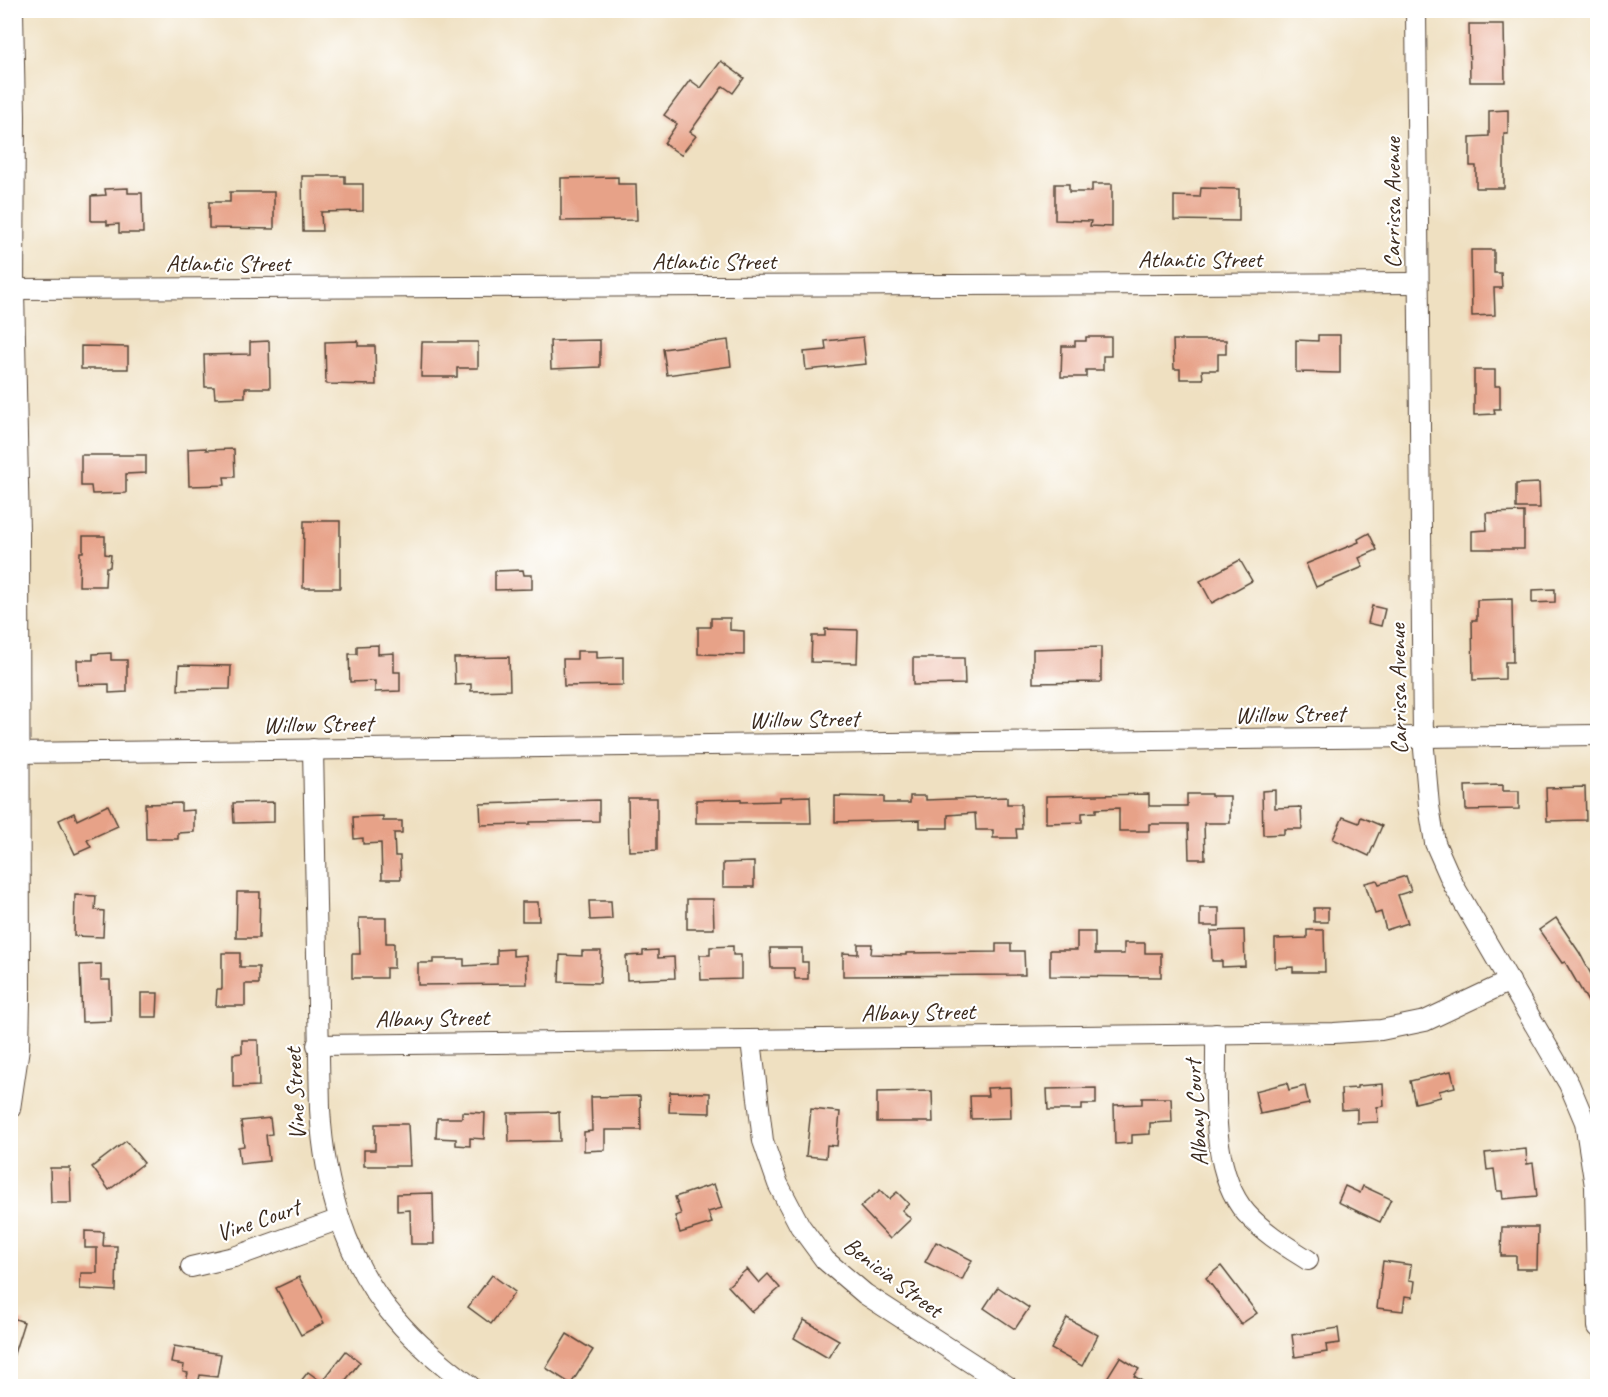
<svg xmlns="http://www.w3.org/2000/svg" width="1608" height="1397" font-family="Caveat,sans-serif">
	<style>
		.building { fill: #e7a288 }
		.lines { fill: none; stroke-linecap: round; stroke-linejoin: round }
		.minor-casing { stroke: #564536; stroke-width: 22 }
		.minor { stroke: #fff; stroke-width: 20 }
		.labels { text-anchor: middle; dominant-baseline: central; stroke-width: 4.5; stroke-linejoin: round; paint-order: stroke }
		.street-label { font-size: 24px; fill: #3b2a1e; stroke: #fff }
	</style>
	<rect width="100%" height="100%" fill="#fff"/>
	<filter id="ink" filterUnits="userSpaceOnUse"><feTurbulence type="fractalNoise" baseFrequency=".0167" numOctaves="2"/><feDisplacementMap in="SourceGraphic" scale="12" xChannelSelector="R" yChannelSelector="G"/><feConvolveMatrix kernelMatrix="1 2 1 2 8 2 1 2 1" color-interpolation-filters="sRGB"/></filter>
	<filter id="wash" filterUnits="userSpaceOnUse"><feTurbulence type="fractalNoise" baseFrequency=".008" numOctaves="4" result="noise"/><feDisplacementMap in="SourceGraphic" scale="24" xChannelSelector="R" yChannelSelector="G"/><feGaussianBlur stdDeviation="1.35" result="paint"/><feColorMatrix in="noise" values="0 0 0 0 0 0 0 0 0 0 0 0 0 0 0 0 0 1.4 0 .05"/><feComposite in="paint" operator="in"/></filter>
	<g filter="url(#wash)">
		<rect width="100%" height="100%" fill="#efe0c1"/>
		<g id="blocks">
			<!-- building -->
			<g class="building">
				<path d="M1469 24H1504L1505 82H1470Z"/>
				<path d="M721 61 744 78 733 93 723 86 690 132 696 136 681 155 664 143 677 124 664 115 690 80 701 88Z"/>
				<path d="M1508 110V134H1504V188H1476V166H1470V137L1489 136V111Z"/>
				<path d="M302 176H345V184H363V211L321 212 322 231H303Z"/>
				<path d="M618 177V184H636L637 220 561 221V178Z"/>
				<path d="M1055 184H1069V192H1092V184H1112V227L1090 226 1091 221 1055 220Z"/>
				<path d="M128 188V193H142L143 233H119V224L107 225V221H91V196L106 195 105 189Z"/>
				<path d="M1201 188 1239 189V221L1174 220V196L1200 197Z"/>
				<path d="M230 192H274V229L209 228V202H230Z"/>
				<path d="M1471 250H1494V273H1501L1502 288H1494L1495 315 1472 316Z"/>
				<path d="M1318 335H1340V373L1296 372V340L1318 341Z"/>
				<path d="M863 337 866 364 806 370 804 352 826 350 825 341Z"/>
				<path d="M1086 337H1111V356H1103V370H1086V377H1061L1062 346H1075V341H1086Z"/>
				<path d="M600 340V367L551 369 550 341Z"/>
				<path d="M728 340 731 366 667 375 663 349Z"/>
				<path d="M1173 340H1226V354H1218V370H1202L1203 379H1180V369H1174Z"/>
				<path d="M269 341 270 388H245V397L215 398 214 387H205L204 355 250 354V342Z"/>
				<path d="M358 341V346H375L376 385 326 384 325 342Z"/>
				<path d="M422 342H478V368H457V377H421Z"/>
				<path d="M81 346 128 347V369H81Z"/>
				<path d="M1474 370H1495V386H1500V409H1494L1495 414 1474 415Z"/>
				<path d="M206 448V450L234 449 235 477H224L225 485 189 486 188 449Z"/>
				<path d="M81 455H146V473L126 474V493L92 494 91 486H81Z"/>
				<path d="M1539 483 1540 508H1516V484Z"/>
				<path d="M1524 512V549H1472V531L1487 530 1486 513Z"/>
				<path d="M304 521H340V588H303Z"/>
				<path d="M1369 533 1377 550 1359 558 1363 567 1316 587 1306 564 1359 542 1358 539Z"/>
				<path d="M83 536H105V554L111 555 110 567H106L105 586H79L80 552H83Z"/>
				<path d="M1240 560 1252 581 1212 603 1200 581Z"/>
				<path d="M523 570 524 575H532V589L495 590V571Z"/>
				<path d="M1555 589V602L1532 603V590Z"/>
				<path d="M1512 599 1513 662H1505V679L1473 680 1472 620H1477V600Z"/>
				<path d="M1372 606 1385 609 1381 626 1368 623Z"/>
				<path d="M711 618H730V630L744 631V655L698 654V627H711Z"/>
				<path d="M825 629 858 630 857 663 811 662 812 636H825Z"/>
				<path d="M378 645V654L394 653V672H400V691L375 692V681L350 682 349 654H357V646Z"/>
				<path d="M1101 647V682L1033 683V649Z"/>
				<path d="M577 651H597V658L623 657V685L564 686 563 659H577Z"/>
				<path d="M111 653V660H127V692L109 693V684L78 685 77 660H93V654Z"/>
				<path d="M509 657 510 690 471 691V684L455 685 454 658Z"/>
				<path d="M913 658H964L965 684 913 685Z"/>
				<path d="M179 665 231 666 230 689 178 690Z"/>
				<path d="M1503 785V791H1519V809L1466 810 1465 786Z"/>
				<path d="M1585 787 1586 820 1547 821 1546 788Z"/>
				<path d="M1275 790V808L1301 807 1302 829H1284V834L1263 835 1262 791Z"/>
				<path d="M1149 794V806H1187V794H1211V796H1230V823H1204L1205 859H1189L1188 824H1149V831H1119V808L1096 809V812L1082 813V822L1046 823V796Z"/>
				<path d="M810 796 811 823H696V800L741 799V802L780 801V797Z"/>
				<path d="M835 796 884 797V803H910V796H926V800L1007 797V804H1021L1022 829H1016L1017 838H993V830H976L975 813 948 815V828H920V820L835 822Z"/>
				<path d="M628 798H657V850L629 851Z"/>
				<path d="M599 800V821L530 822V824L481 825 480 804Z"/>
				<path d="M274 802V822L234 823 233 803Z"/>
				<path d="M181 803V811L194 810V832L178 833V839H146L145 804Z"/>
				<path d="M108 805 118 826 87 840 91 847 75 854 59 820 74 813 77 820Z"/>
				<path d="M383 816V821H402V833H394L395 856H400L401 879H382L381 843 363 844V838L354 839 353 817Z"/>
				<path d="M1343 817 1359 823 1361 817 1382 826 1369 856 1333 839Z"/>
				<path d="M754 862V887H723V863Z"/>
				<path d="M1406 876 1411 891 1398 895 1408 923 1386 930 1381 912 1375 914 1365 883 1377 880 1379 884Z"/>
				<path d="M237 892H260L259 938H236Z"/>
				<path d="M75 895 96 896 95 910 104 911 103 937 74 936Z"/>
				<path d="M687 899H713L714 929H687Z"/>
				<path d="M589 901H611L612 919 590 920Z"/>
				<path d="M522 902H538L539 921H522Z"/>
				<rect x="1200" y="908" width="19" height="18"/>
				<rect x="1314" y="908" width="14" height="14"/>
				<path d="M359 918H386V943H394V968H386V978H352V954H360Z"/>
				<path d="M1556 918 1579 952 1598 987V1019L1565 962 1562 963 1539 930Z"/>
				<path d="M1244 930 1245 966 1222 967V961H1212L1211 931Z"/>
				<path d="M1307 930H1324L1325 972H1293V967L1275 968V939L1307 938Z"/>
				<path d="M1077 932H1095V954H1124V943H1145V953H1161V977L1050 976V950H1077Z"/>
				<path d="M858 944H872L871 954 906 955V953L996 952V944H1011V951H1024L1025 975 843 976V953L858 954Z"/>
				<path d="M733 946V955H741V979L701 980 700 955H710V947Z"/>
				<path d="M770 948H802V962H808V979H795L794 968H771Z"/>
				<path d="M513 949V956L526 955 527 984 418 985V963H433V959H464V966L497 964V950Z"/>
				<path d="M658 950V958L674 957 675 978 627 980 626 956 643 955V951Z"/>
				<path d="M582 951H601L600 983 559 982 560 955 582 956Z"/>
				<path d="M222 953H240V967H259V984H245V1006H216L217 989H222Z"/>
				<path d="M101 964V980H110L111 1021 82 1022 80 965Z"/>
				<path d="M141 993H158L157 1017H141Z"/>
				<path d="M242 1040H258L259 1086 233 1087V1054L242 1053Z"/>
				<path d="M1451 1071 1455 1087 1439 1091 1441 1097 1415 1103 1410 1081Z"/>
				<path d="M1287 1083 1289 1090 1305 1086 1309 1104 1260 1114 1255 1091Z"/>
				<path d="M1383 1084 1384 1106 1377 1107 1378 1122 1357 1123V1109L1342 1110 1341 1089 1357 1088V1086Z"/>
				<path d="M1010 1087 1011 1118 971 1119 970 1096H988L987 1088Z"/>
				<path d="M1096 1088V1104H1082V1110H1048L1047 1089Z"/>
				<path d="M932 1091 933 1122H877V1092Z"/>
				<path d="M670 1092 710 1093V1113L669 1112Z"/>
				<path d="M640 1096 641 1130H605V1150L584 1151V1132L592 1131 591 1097Z"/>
				<path d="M1142 1098H1171L1172 1122 1150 1123V1134L1132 1135V1143L1115 1144 1114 1105 1142 1104Z"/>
				<path d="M811 1109 840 1112 837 1146 827 1145 826 1158 806 1156Z"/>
				<path d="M462 1112 485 1113 484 1139 470 1138V1146L456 1145V1139L436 1138 437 1118H462Z"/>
				<path d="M559 1112 560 1141 509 1142 508 1113Z"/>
				<path d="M270 1118 272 1134 266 1135 269 1161 240 1164 238 1147 244 1146 241 1121Z"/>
				<path d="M375 1124H408L410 1166H364V1150H375Z"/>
				<path d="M126 1141 144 1163 109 1190 92 1167Z"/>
				<path d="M1526 1149 1527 1164 1533 1163 1537 1196 1503 1199 1502 1191H1497L1494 1169 1487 1170 1485 1153Z"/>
				<path d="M50 1168H70L71 1203H51Z"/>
				<path d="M714 1184 722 1208 708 1212 712 1223 680 1233 675 1216 681 1214 675 1197Z"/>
				<path d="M1345 1186 1360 1193 1363 1186 1391 1199 1380 1222 1338 1202Z"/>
				<path d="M880 1190 889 1199 897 1192 909 1204 902 1210 911 1219 890 1239 860 1207Z"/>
				<path d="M433 1193 434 1244H411L410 1210 397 1211V1194Z"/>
				<path d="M1502 1227H1538L1537 1269H1516V1256H1501Z"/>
				<path d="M85 1231 104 1232 103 1246H117L116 1291 80 1289 81 1273H97V1248H85Z"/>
				<path d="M936 1242 972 1260 962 1280 925 1262Z"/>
				<path d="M1383 1261 1411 1265 1409 1280 1415 1281 1413 1297 1405 1296 1403 1311 1377 1308Z"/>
				<path d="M1221 1266 1257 1313 1241 1324 1206 1278Z"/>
				<path d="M747 1269 759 1283 768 1274 780 1288 752 1312 728 1286Z"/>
				<path d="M492 1275 515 1292 491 1324 468 1307Z"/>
				<path d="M299 1277 324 1323 301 1335 276 1288Z"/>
				<path d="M998 1287 1029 1308 1015 1329 984 1308Z"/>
				<path d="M10 1317 24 1322 13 1357 10 1356Z"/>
				<path d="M1067 1318 1098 1335 1082 1366 1051 1349Z"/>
				<path d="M804 1320 839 1340 828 1358 794 1338Z"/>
				<path d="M1338 1328 1340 1343 1326 1345 1327 1352 1295 1357 1292 1335Z"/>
				<path d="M567 1334 593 1350 571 1384 546 1368Z"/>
				<path d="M174 1346 221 1354 217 1377 200 1375 198 1384 186 1382 188 1373 183 1372 184 1365 171 1363Z"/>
				<path d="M346 1351 360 1362 341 1386H297L308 1372 322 1382Z"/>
				<path d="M1120 1357 1139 1369 1134 1376 1150 1386H1102Z"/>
			</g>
		</g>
	</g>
	<g filter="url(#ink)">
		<use href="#blocks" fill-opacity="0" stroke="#564536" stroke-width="1.5"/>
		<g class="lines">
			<!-- minor casing -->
			<g class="minor-casing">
				<g id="minor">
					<path d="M1416 10 1423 738 1429 806 1435 843 1454 886 1569 1084 1585 1122 1595 1186 1598 1327"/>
					<path d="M10 289 1418 283"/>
					<path d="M313 749 320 1109C324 1183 345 1261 395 1318 417 1344 443 1365 470 1386"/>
					<path d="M10 753 1598 735"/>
					<path d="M1216 1034C1217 1088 1208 1169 1246 1213 1264 1233 1286 1246 1308 1260"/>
					<path d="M751 1040 763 1141 778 1184 800 1226 825 1260 865 1294 1007 1386"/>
					<path d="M317 1045 1334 1033 1381 1030 1425 1021 1510 981"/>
					<path d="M10 1109 19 1048 20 999 19 532 14 290 15 116 13 10"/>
					<path d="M191 1267 234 1257 340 1219"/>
				</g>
			</g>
			<!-- minor -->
			<use href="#minor" class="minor"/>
		</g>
	</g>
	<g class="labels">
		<!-- street labels -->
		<g class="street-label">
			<text transform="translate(1392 203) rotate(-90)">Carrissa Avenue</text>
			<text x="1200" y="259">Atlantic Street</text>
			<text x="714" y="261">Atlantic Street</text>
			<text x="228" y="263">Atlantic Street</text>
			<text transform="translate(1398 689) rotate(-91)">Carrissa Avenue</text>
			<text transform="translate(1290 714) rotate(-1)">Willow Street</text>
			<text transform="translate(804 719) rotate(-1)">Willow Street</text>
			<text transform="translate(318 724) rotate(-1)">Willow Street</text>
			<text transform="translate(918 1012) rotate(-1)">Albany Street</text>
			<text transform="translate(432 1018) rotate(-1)">Albany Street</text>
			<text transform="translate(295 1094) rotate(-93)">Vine Street</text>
			<text transform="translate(1196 1113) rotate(-94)">Albany Court</text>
			<text transform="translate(258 1220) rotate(-19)">Vine Court</text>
			<text transform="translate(893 1277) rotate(37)">Benicia Street</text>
		</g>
	</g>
	<!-- margin -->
	<rect width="1608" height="1397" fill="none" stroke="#fff" stroke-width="36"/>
</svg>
